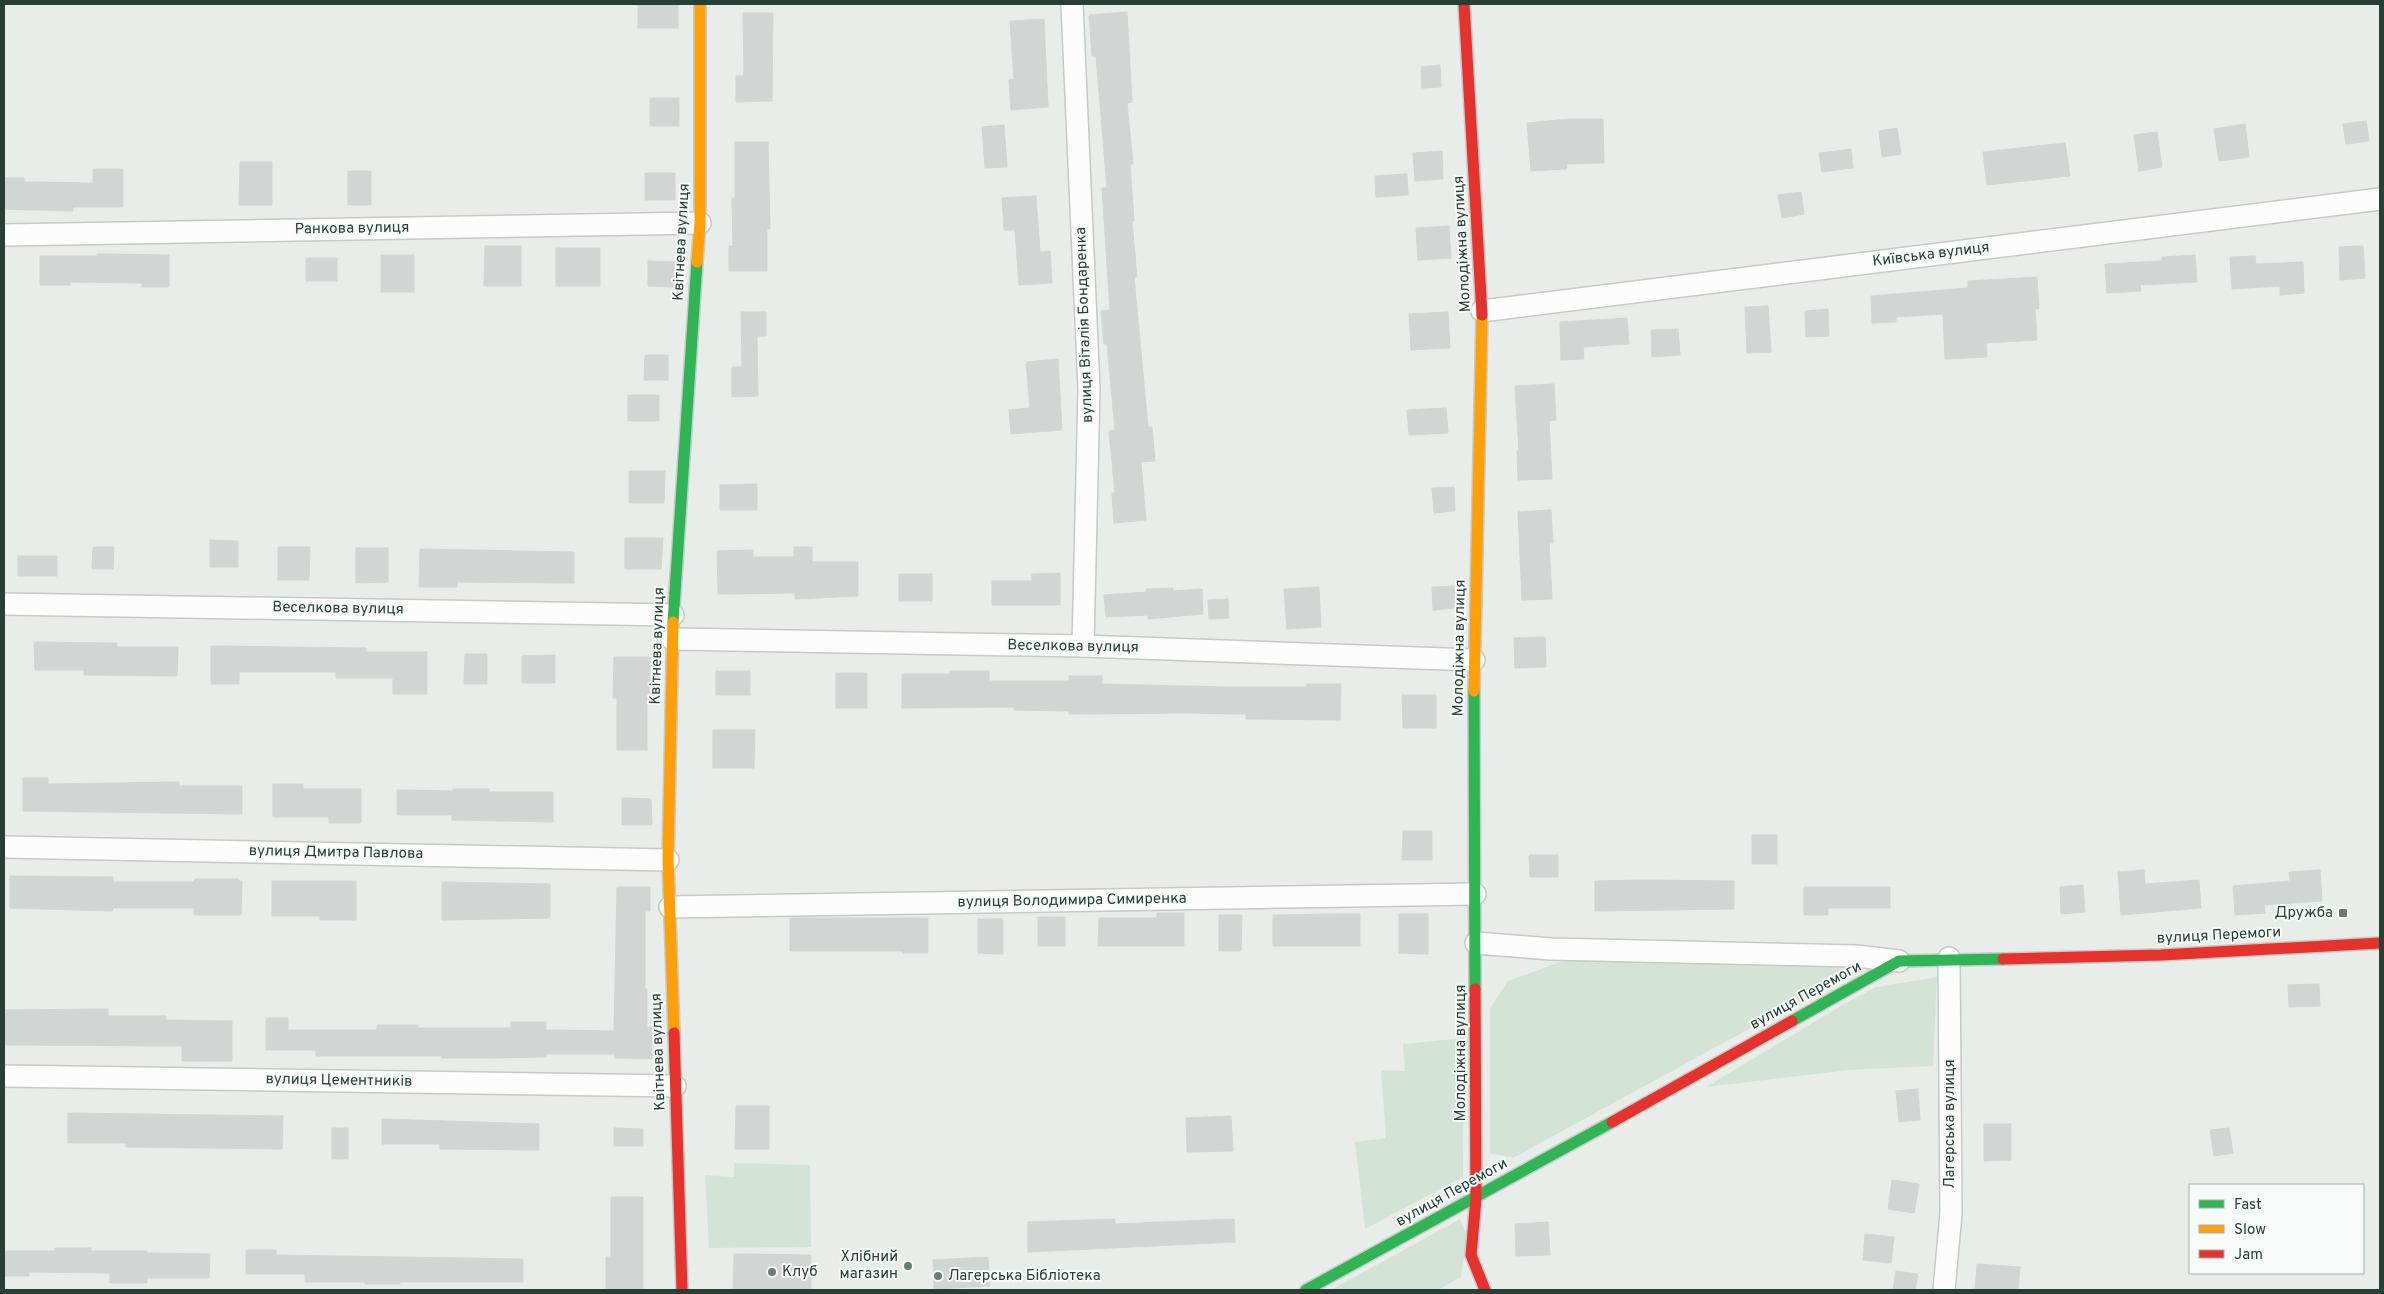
<svg xmlns="http://www.w3.org/2000/svg" width="2384" height="1294" font-family="Overpass,sans-serif">
	<style>
		.green { fill: #d3e4d7 }
		.building { fill: #d1d5d3; stroke: #d1d5d3 }
		.lines { fill: none; stroke-linecap: round; stroke-linejoin: round }
		.street-casing { stroke: #c5cac7; stroke-width: 24 }
		.fast-casing { stroke: #c5cbc8; stroke-width: 14 }
		.slow-casing { stroke: #c5cbc8; stroke-width: 14 }
		.jam-casing { stroke: #c5cbc8; stroke-width: 14 }
		.street { stroke: #fcfcfc; stroke-width: 21 }
		.fast { stroke: #30b455; stroke-width: 11 }
		.slow { stroke: #ff9f0a; stroke-width: 11 }
		.jam { stroke: #e5322d; stroke-width: 11 }
		.poi-dot { fill: #6b7c76; stroke: #f7faf8; stroke-width: 2 }
		.labels { text-anchor: middle; dominant-baseline: central; stroke-width: 4; stroke-linejoin: round; paint-order: stroke }
		.street-label { font-size: 15px; fill: #273f37; stroke: #f7faf8 }
		.poi-label { font-size: 15px; fill: #273f37; stroke: #f7faf8; text-anchor: end }
	</style>
	<rect width="100%" height="100%" fill="#e8edea"/>
	<!-- green -->
	<g class="green">
		<path d="M1574 957 1848 962 1846 976 1513 1158 1490 1153V1008L1508 981Z"/>
		<path d="M1937 977 1933 1066 1849 1070 1706 1087 1839 1007 1876 987Z"/>
		<path d="M1464 1038 1463 1177 1365 1229 1355 1142 1386 1138 1381 1070 1405 1071 1403 1044Z"/>
		<path d="M734 1163 810 1165 811 1247 709 1248 705 1175 734 1177Z"/>
		<path d="M1460 1219 1467 1236 1461 1277 1438 1290H1331Z"/>
	</g>
	<!-- building -->
	<g class="building">
		<rect x="638" y="4" width="40" height="24"/>
		<path d="M1127 12 1132 102 1127 103 1133 164H1130L1134 221H1132L1137 277H1134L1148 427H1152L1155 461 1141 462 1146 520 1114 523 1112 493H1115L1109 431 1115 430 1107 344H1104L1101 311 1110 310 1102 188H1107L1096 56H1092L1089 15Z"/>
		<path d="M743 13H773L772 101 736 102V76H744Z"/>
		<path d="M1044 19 1048 107 1011 110 1009 80 1014 79 1010 21Z"/>
		<path d="M1440 65 1441 87 1422 88 1421 67Z"/>
		<rect x="650" y="98" width="29" height="28"/>
		<path d="M1569 119H1603L1604 163 1566 164 1567 169 1531 171 1527 123Z"/>
		<path d="M2366 121 2369 141 2346 144 2343 124Z"/>
		<path d="M2245 124 2249 157 2219 161 2214 129Z"/>
		<path d="M1004 125 1007 167 985 168 982 127Z"/>
		<path d="M1897 128 1901 154 1882 157 1879 131Z"/>
		<path d="M2157 132 2162 167 2139 171 2134 135Z"/>
		<path d="M735 142H768L770 229H767V271H729V246H733L732 198H735Z"/>
		<path d="M2065 143 2070 176 1987 185 1983 152Z"/>
		<path d="M1851 149 1853 168 1822 172 1819 153Z"/>
		<path d="M1442 151 1443 179 1415 181 1413 153Z"/>
		<path d="M240 162H272V205H239Z"/>
		<path d="M93 169H123V207H73V211L4 209V178H24V182L93 183Z"/>
		<rect x="348" y="171" width="23" height="34"/>
		<rect x="645" y="173" width="30" height="27"/>
		<path d="M1407 174 1408 195 1376 197 1375 176Z"/>
		<path d="M1801 192 1804 214 1782 218 1778 195Z"/>
		<path d="M1036 196 1040 252 1050 251 1052 283 1019 285 1015 230H1004L1002 198Z"/>
		<path d="M1449 226 1451 258 1418 260 1416 228Z"/>
		<path d="M485 246H521V286H484Z"/>
		<path d="M2363 246 2365 278 2340 280 2339 247Z"/>
		<rect x="556" y="248" width="44" height="38"/>
		<path d="M97 254 169 255V287H142V283L70 282V285H40V256H97Z"/>
		<rect x="381" y="255" width="33" height="37"/>
		<path d="M2195 255 2197 282 2140 285 2141 291 2107 293 2105 264 2162 261V257Z"/>
		<path d="M2255 256 2256 264 2303 262 2304 293 2280 295V286L2232 289 2230 257Z"/>
		<rect x="306" y="258" width="31" height="23"/>
		<path d="M648 261 674 262V287L648 286Z"/>
		<path d="M2037 277 2039 309H2035L2037 340 1986 343 1987 357 1945 359 1943 314 1896 317V322L1872 323 1871 296 1968 288V281Z"/>
		<path d="M1768 306 1771 352 1747 353 1745 307Z"/>
		<path d="M1828 309 1829 336 1806 337 1805 311Z"/>
		<path d="M741 312H766V336H757L758 396 732 397V367H742Z"/>
		<path d="M1448 312 1450 348 1411 350 1409 314Z"/>
		<path d="M1627 318 1629 344 1583 347 1584 359 1561 360 1560 322Z"/>
		<path d="M1678 329 1680 355 1652 357 1651 330Z"/>
		<path d="M645 355H668V380H644Z"/>
		<path d="M1058 359 1062 430 1011 434 1009 410 1030 408 1026 362Z"/>
		<path d="M1554 384 1556 420 1549 421 1552 479 1518 480 1517 451H1519L1515 386Z"/>
		<rect x="628" y="395" width="31" height="26"/>
		<path d="M1446 408 1448 433 1409 435 1407 410Z"/>
		<path d="M629 471H665L664 503H629Z"/>
		<path d="M757 484V510H720V485Z"/>
		<path d="M1454 487 1455 511 1434 513 1432 488Z"/>
		<path d="M1551 510 1553 543H1549L1552 599 1522 600 1518 512Z"/>
		<path d="M625 538H663L661 569H625Z"/>
		<path d="M210 540 238 541V567H210Z"/>
		<path d="M93 547H114L113 569H92Z"/>
		<path d="M278 547H310L309 580H278Z"/>
		<path d="M794 547H812V562H858V596L795 599V593L718 594 717 551 753 550V557H794Z"/>
		<path d="M356 548H388V582L356 583Z"/>
		<path d="M420 549 574 552V583L457 582V587H419Z"/>
		<rect x="18" y="556" width="39" height="20"/>
		<path d="M1060 573V605H992V581H1032V574Z"/>
		<rect x="899" y="574" width="33" height="27"/>
		<path d="M1454 586 1456 608 1433 610 1432 587Z"/>
		<path d="M1319 587 1321 627 1287 629 1284 589Z"/>
		<path d="M1173 588V591L1202 589 1203 614 1148 619V615L1106 617 1104 595 1147 592 1146 589Z"/>
		<path d="M1228 599 1229 618 1209 619 1208 600Z"/>
		<path d="M1545 637 1546 667 1515 668 1514 638Z"/>
		<path d="M34 642 117 643V647H178L177 676 84 675V670H35Z"/>
		<path d="M211 646 366 648V652H427V694H393V678H336V672H239V684H211Z"/>
		<path d="M465 654H487V684H464Z"/>
		<path d="M555 655V683H522V656Z"/>
		<path d="M614 657H650V698H647V750H617V698H613Z"/>
		<rect x="716" y="671" width="34" height="24"/>
		<path d="M950 671H989V681H1069V676H1102V684L1226 687H1307V684H1341L1340 720 1246 719V714L1187 713 1069 714V711L1014 710V707L902 708V674H950Z"/>
		<rect x="836" y="673" width="31" height="35"/>
		<path d="M1402 695H1436V728H1403Z"/>
		<path d="M713 730H755L754 768H713Z"/>
		<path d="M23 778H48V784L179 782V786H242V814L23 811Z"/>
		<path d="M273 784H303V789H361V823H329V817H273Z"/>
		<path d="M453 789H489V792H553V822L452 820V815H397V790L453 791Z"/>
		<path d="M622 798 651 799 652 825H622Z"/>
		<path d="M1403 831H1432V860H1402Z"/>
		<rect x="1752" y="835" width="25" height="29"/>
		<path d="M1529 855H1558V877H1530Z"/>
		<path d="M2144 870 2145 884 2199 880 2201 908 2121 915 2118 872Z"/>
		<path d="M2320 870 2322 901 2264 905 2265 913 2235 915 2233 886 2290 881 2289 872Z"/>
		<path d="M10 876 113 877V882H194L195 879H239V881H242L241 915H194V908H113L112 911 10 908Z"/>
		<path d="M1643 880 1734 881V909L1595 911V881Z"/>
		<path d="M272 881H356V920H320V916H272Z"/>
		<path d="M442 882 550 884V918L442 920Z"/>
		<path d="M2083 885 2085 912 2061 914 2060 887Z"/>
		<path d="M617 887H650V911H645V989H647V1027H652V1059L615 1058V1054H546V1057L483 1058H442V1056H316V1050H266V1018H288V1030H377V1025H418V1028H511V1022H546V1030L614 1031Z"/>
		<path d="M1804 887H1890V908H1828V915H1804Z"/>
		<path d="M1157 913H1184V946H1098L1099 918H1157Z"/>
		<path d="M1332 914H1360V946H1273V915Z"/>
		<path d="M1399 914H1428V954L1399 953Z"/>
		<path d="M1219 915H1242L1241 951H1219Z"/>
		<rect x="1038" y="917" width="27" height="29"/>
		<path d="M790 918H928V953H903V951H790Z"/>
		<path d="M978 919H1003V954L978 953Z"/>
		<path d="M2319 984 2320 1006 2289 1007 2288 985Z"/>
		<path d="M108 1009V1016H166V1020L232 1021V1061H182V1046L4 1045V1010Z"/>
		<path d="M1918 1089 1920 1120 1899 1122 1896 1091Z"/>
		<path d="M736 1106H769V1149H735Z"/>
		<path d="M68 1113 283 1116 282 1149 126 1147V1143H68Z"/>
		<path d="M1231 1116 1233 1151 1187 1152 1186 1118Z"/>
		<path d="M382 1119 539 1124V1150L440 1149V1144H382Z"/>
		<path d="M1984 1124H2011V1160L1984 1161Z"/>
		<rect x="332" y="1128" width="16" height="31"/>
		<path d="M614 1128 643 1129V1146H614Z"/>
		<path d="M2229 1128 2233 1153 2214 1156 2210 1130Z"/>
		<path d="M1892 1180 1919 1184 1914 1213 1888 1209Z"/>
		<path d="M611 1197H643V1290H606V1257H611Z"/>
		<path d="M1115 1219V1224L1234 1219 1235 1242 1028 1252V1222Z"/>
		<path d="M1548 1222 1550 1255 1516 1256 1515 1224Z"/>
		<path d="M1865 1234 1894 1237 1891 1263 1863 1260Z"/>
		<path d="M55 1248H91V1251H147V1253L210 1254 209 1278H147V1283H110V1273L29 1272V1276H4V1251H55Z"/>
		<path d="M246 1250H276V1255L523 1259V1282H400V1284H365V1282H305V1274H246Z"/>
		<path d="M734 1254 811 1255V1290H733Z"/>
		<path d="M988 1257 990 1286 934 1289 933 1260Z"/>
		<path d="M1977 1264 2020 1267 2018 1290H1975Z"/>
		<path d="M1896 1271 1918 1274 1915 1290H1893Z"/>
	</g>
	<g class="lines">
		<!-- street casing -->
		<g class="street-casing">
			<g id="street">
				<path d="M1072 4 1089 389 1083 646"/>
				<path d="M4 235 700 223"/>
				<path d="M1482 311 2380 199"/>
				<path d="M4 604 673 615"/>
				<path d="M672 639 1083 646 1474 660"/>
				<path d="M4 847 668 860"/>
				<path d="M670 907 1475 894"/>
				<path d="M1476 943 1551 949 1856 956 1899 961"/>
				<path d="M4 1076 675 1086"/>
				<path d="M1944 1290 1951 1213 1949 958"/>
			</g>
		</g>
		<!-- fast casing -->
		<g class="fast-casing">
			<g id="fast">
				<path d="M673 622 697 262"/>
				<path d="M1474 691 1475 989"/>
				<path d="M1792 1021 1899 961 2003 959"/>
				<path d="M1306 1290 1612 1122"/>
			</g>
		</g>
		<!-- slow casing -->
		<g class="slow-casing">
			<g id="slow">
				<path d="M697 262 700 223V4"/>
				<path d="M673 622 668 860 674 1033"/>
				<path d="M1474 691 1482 315"/>
			</g>
		</g>
		<!-- jam casing -->
		<g class="jam-casing">
			<g id="jam">
				<path d="M1464 4 1482 315"/>
				<path d="M2003 959 2161 955 2380 943"/>
				<path d="M1475 989 1476 1198 1471 1255 1485 1290"/>
				<path d="M674 1033 682 1290"/>
				<path d="M1612 1122 1792 1021"/>
			</g>
		</g>
		<!-- street -->
		<use href="#street" class="street"/>
		<!-- fast -->
		<use href="#fast" class="fast"/>
		<!-- slow -->
		<use href="#slow" class="slow"/>
		<!-- jam -->
		<use href="#jam" class="jam"/>
	</g>
	<!-- markers -->
	<g class="poi-dot">
		<rect x="2338" y="908" width="10" height="10" rx="2.5"/>
		<circle cx="908" cy="1266" r="5"/>
		<circle cx="772" cy="1272" r="5"/>
		<circle cx="938" cy="1276" r="5"/>
	</g>
	<g class="labels">
		<!-- street labels -->
		<g class="street-label">
			<text transform="translate(352 229) rotate(-1)">Ранкова вулиця</text>
			<text transform="translate(682 242) rotate(-87)">Квітнева вулиця</text>
			<text transform="translate(1463 244) rotate(-93)">Молодіжна вулиця</text>
			<text transform="translate(1931 255) rotate(-7)">Київська вулиця</text>
			<text transform="translate(1085 325) rotate(-92)">вулиця Віталія Бондаренка</text>
			<text transform="translate(338 609) rotate(1)">Веселкова вулиця</text>
			<text transform="translate(658 646) rotate(-88)">Квітнева вулиця</text>
			<text transform="translate(1073 647) rotate(1)">Веселкова вулиця</text>
			<text transform="translate(1460 648) rotate(-89)">Молодіжна вулиця</text>
			<text transform="translate(336 853) rotate(1)">вулиця Дмитра Павлова</text>
			<text transform="translate(1072 901) rotate(-1)">вулиця Володимира Симиренка</text>
			<text transform="translate(2219 936) rotate(-3)">вулиця Перемоги</text>
			<text transform="translate(1806 996) rotate(-29)">вулиця Перемоги</text>
			<text transform="translate(659 1052) rotate(-92)">Квітнева вулиця</text>
			<text transform="translate(1461 1053) rotate(-90)">Молодіжна вулиця</text>
			<text transform="translate(339 1081) rotate(1)">вулиця Цементників</text>
			<text transform="translate(1950 1124) rotate(-90)">Лагерська вулиця</text>
			<text transform="translate(1452 1193) rotate(-29)">вулиця Перемоги</text>
		</g>
		<!-- poi labels -->
		<g class="poi-label">
			<text x="2333" y="913">Дружба</text>
			<text x="898" y="1257">Хлібний<tspan x="898" dy="17">магазин</tspan></text>
			<text x="782" y="1272" text-anchor="start">Клуб</text>
			<text x="948" y="1276" text-anchor="start">Лагерська Бібліотека</text>
		</g>
	</g>
	<!-- border -->
	<rect width="2384" height="1294" fill="none" stroke="#273f37" stroke-width="10"/>
	<!-- legend -->
	<rect x="2189" y="1184" width="175" height="90" fill="#f7faf8" stroke="#a4afab"/>
	<rect x="2199" y="1200" width="25" height="8" fill="#30b455" stroke="#a4afab"/>
	<text x="2234" y="1209" font-size="15" fill="#273f37">Fast</text>
	<rect x="2199" y="1225" width="25" height="8" fill="#ff9f0a" stroke="#a4afab"/>
	<text x="2234" y="1234" font-size="15" fill="#273f37">Slow</text>
	<rect x="2199" y="1250" width="25" height="8" fill="#e5322d" stroke="#a4afab"/>
	<text x="2234" y="1259" font-size="15" fill="#273f37">Jam</text>
</svg>
